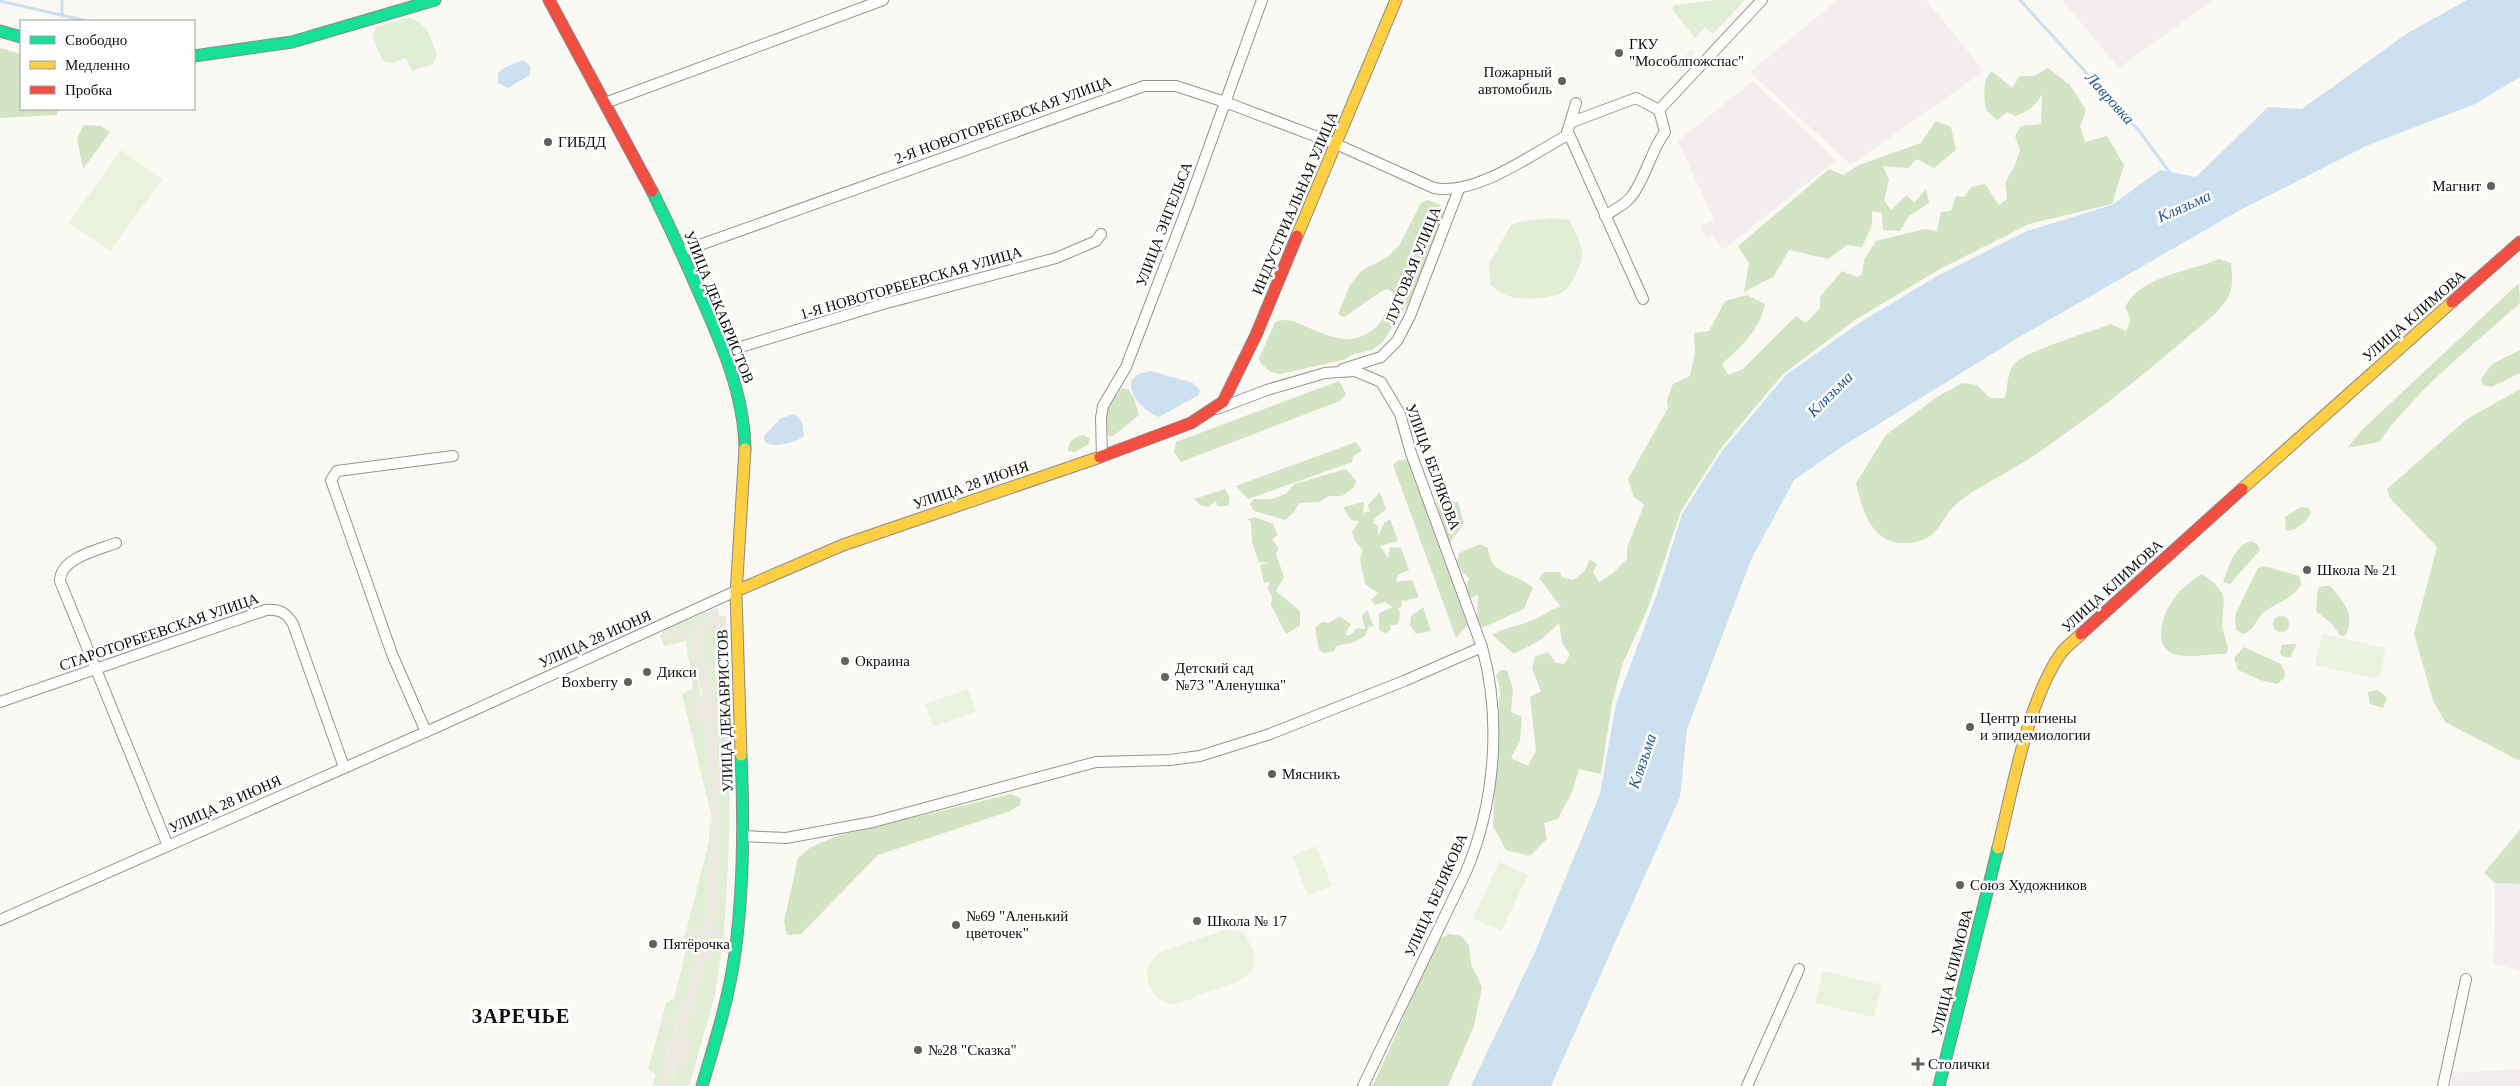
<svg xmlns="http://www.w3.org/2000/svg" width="2520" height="1086" font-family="Georgia,serif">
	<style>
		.industrial { fill: #f2edef }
		.green { fill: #e2edd5 }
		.forest { fill: #d2e4c4 }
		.pitch { fill: #ebf2de }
		.plaza { fill: #eae8df }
		.water { fill: #cde0f0 }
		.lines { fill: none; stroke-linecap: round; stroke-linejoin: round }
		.stream { stroke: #cde0f0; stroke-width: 3 }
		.street-casing { stroke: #949491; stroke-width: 12 }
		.fast-casing { stroke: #8b8a88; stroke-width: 13 }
		.slow-casing { stroke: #8b8a88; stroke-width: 13 }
		.jam-casing { stroke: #8b8a88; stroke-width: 13 }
		.street { stroke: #fefefd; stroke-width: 10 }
		.fast { stroke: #16e098; stroke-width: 11 }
		.slow { stroke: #ffcf43; stroke-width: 11 }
		.jam { stroke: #f24e42; stroke-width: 11 }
		.poi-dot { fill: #61605e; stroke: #fff; stroke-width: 2 }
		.labels { text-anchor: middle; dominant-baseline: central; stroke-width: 5; stroke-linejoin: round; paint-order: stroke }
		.poi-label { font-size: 15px; fill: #0e0e0e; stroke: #fff; text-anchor: start }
		.street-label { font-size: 15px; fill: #0e0e0e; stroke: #fff }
		.water-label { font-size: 16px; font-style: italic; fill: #245892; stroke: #fff }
		.district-label { font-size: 20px; font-weight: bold; letter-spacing: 1px; fill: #0e0e0e; stroke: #fff }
	</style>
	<rect width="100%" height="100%" fill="#faf9f3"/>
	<!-- industrial -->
	<g class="industrial">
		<path d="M1838 0H1926L1984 71 1851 165 1750 72Z"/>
		<path d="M2062 0H2213L2119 68Z"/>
		<path d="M1753 81 1836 160 1723 250 1713 235 1706 238 1700 226 1714 220 1678 141Z"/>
		<path d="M2495 883 2520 884V971L2494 963Z"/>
		<path d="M2520 1069V1086H2451L2452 1073Z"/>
	</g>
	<!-- green -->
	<g class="green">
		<path d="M1718 0H1745L1713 34 1705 27 1695 38 1672 9 1674 5Z"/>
		<path d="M408 18C428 21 431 39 437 55L433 64 412 71 406 58 392 63 383 61 372 36 376 27Z"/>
		<path d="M1551 218 1569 220C1575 231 1581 240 1582 253 1582 264 1573 284 1564 291 1551 300 1516 301 1503 294 1498 292 1494 287 1490 284L1489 264 1511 225C1524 219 1537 221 1551 218Z"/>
		<path d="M715 609C712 628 677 631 660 636L665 629Z"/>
		<path d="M726 620 723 654H720L719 627 722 622Z"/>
		<path d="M712 625 715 626 717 654 715 655V663H705L699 629Z"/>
		<path d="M690 632 695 656 688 657 686 641 664 646 662 641Z"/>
		<path d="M695 659 705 728 711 814 682 694 693 688 689 660Z"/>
		<path d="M706 669H715V675H723C729 702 728 729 729 756 731 819 728 881 723 944L716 943 714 925 721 829 715 720 720 711 718 705 712 701Z"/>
		<path d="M710 819 712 828 704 925 698 929 687 927 709 842Z"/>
		<path d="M686 931 697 934 701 942 681 1011 662 1018 666 1003 674 999 688 943 684 938Z"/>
		<path d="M710 947 722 949 715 995 689 1086H669L676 1065 683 1063 689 1057 687 1036 684 1034Z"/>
		<path d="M680 1016 667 1055 669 1056 660 1086H652L656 1075 648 1069 661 1023Z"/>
	</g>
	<!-- forest -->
	<g class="forest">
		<path d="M0 48 21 54V109H58L57 115 0 118Z"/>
		<path d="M2048 68 2070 85 2086 110 2080 126 2085 142 2107 136 2124 165 2112 204 2029 224 1940 269 1855 320 1783 374 1721 448 1681 511 1648 608 1623 663 1612 703 1601 774 1579 769 1572 792 1558 819 1544 823 1547 839 1530 856 1506 850 1493 826 1500 689 1496 675 1501 670H1507L1513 689 1511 712 1522 717 1520 741 1511 758 1528 766 1536 751 1530 697 1541 691 1532 669 1535 657 1548 652 1556 663 1564 664 1570 655 1562 642 1559 623 1542 639 1514 654 1492 635C1505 627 1519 626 1533 620 1543 616 1550 609 1561 607L1539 578 1544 572H1560L1562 577 1573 580 1584 572 1590 559 1597 564 1593 572 1599 582 1612 574 1627 559V548L1644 505 1634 497 1628 479 1668 408 1667 400 1673 384 1690 376 1695 353 1694 333 1709 331 1725 301 1747 295 1765 304C1760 330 1741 347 1722 364L1728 375 1743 369 1796 316 1806 323 1820 308V297L1842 271 1857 277 1862 275 1864 260 1876 241 1925 229 1937 231 1941 212 1951 211 1956 196 1964 197 1971 187 1985 184 1999 205 2007 199 2005 183 2015 165 2020 150 2015 136 2021 126 2041 124 2042 95C2035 105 2029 112 2015 116L2007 112 1997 120 1986 110C1984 98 1982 79 1992 71L2012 88 2020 76H2034Z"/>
		<path d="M1936 121 1951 127 1956 150 1934 168 1917 159 1908 168 1883 166 1889 180 1884 200 1891 210 1907 195 1914 203 1926 189 1929 203 1909 216 1900 231 1883 230 1882 213 1872 211V225L1862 247 1847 245 1828 259 1789 250 1773 277 1744 292 1749 263 1738 246 1829 169 1843 175 1859 165 1921 143Z"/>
		<path d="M84 125 101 126 110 132 83 169 77 138Z"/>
		<path d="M1427 200 1441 205 1445 214 1412 297 1382 343 1372 350 1354 354 1343 360 1280 374 1271 372 1261 364 1259 358 1275 323C1296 306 1344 368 1381 321 1387 313 1393 304 1394 293L1388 289 1382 291 1344 317 1338 314 1350 285 1361 271 1389 256 1400 244 1421 203Z"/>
		<path d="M2219 259 2231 263C2234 290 2232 295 2214 315 2170 351 2127 390 2081 422 2061 436 2042 451 2022 463 2002 476 1979 486 1960 501 1937 518 1943 541 1906 543 1872 545 1862 510 1856 483L1886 435 1937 397 1962 383 1977 385 1990 398H2005C2008 387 2007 372 2014 364 2028 350 2090 332 2111 324L2126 331 2131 320 2125 307C2142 275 2189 272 2219 259Z"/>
		<path d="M2519 283 2520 303C2472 346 2417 389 2379 442L2347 448 2363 429Z"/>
		<path d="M2520 350V373L2492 387 2482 385 2481 379 2492 364Z"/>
		<path d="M1339 381 1346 394 1340 401 1181 462 1174 452 1176 442Z"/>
		<path d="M1122 388 1128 389 1134 398 1139 415 1112 437 1106 434C1100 416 1111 402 1122 388Z"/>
		<path d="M2520 389V761L2445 722 2433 700 2414 634 2437 547 2390 498 2387 489 2467 419Z"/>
		<path d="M1083 435 1090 438 1089 444 1075 452 1068 451C1068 441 1074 437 1083 435Z"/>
		<path d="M1356 442 1362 451 1353 456 1352 462 1248 499 1236 486Z"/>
		<path d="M1406 459 1411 461 1470 622 1456 638 1393 465 1397 461Z"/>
		<path d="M1346 469 1356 481 1354 487 1342 496H1329L1319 502 1299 503 1294 512 1285 520 1254 511 1250 504 1254 499H1272L1286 494 1294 484Z"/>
		<path d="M1225 489 1230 498 1228 506H1217L1216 500 1209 507 1202 506 1194 499Z"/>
		<path d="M1380 492 1386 509 1375 518 1373 523 1378 526V536L1384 523 1390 519 1398 541 1380 546 1388 558 1390 547 1401 548 1409 570 1398 575 1396 582 1412 580 1419 597 1405 601 1402 600 1401 607 1397 610 1400 611 1399 621 1396 625H1389L1391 630 1386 633 1379 630V613L1393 607 1385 602 1375 605 1371 600 1378 593 1365 584 1360 559 1363 550 1355 541 1352 532 1359 521 1351 520 1343 507 1364 502 1363 513 1370 511 1368 505Z"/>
		<path d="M1436 499 1458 502 1464 523 1449 544C1447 533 1441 527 1439 519 1438 512 1438 505 1436 499Z"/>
		<path d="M2301 507 2309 508 2311 513C2307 522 2296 531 2286 531L2285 517Z"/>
		<path d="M1255 517 1273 524 1278 535 1272 539 1279 549 1276 554 1284 577 1276 591 1300 611V626L1286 634 1271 605 1272 597 1267 587 1271 582 1264 583 1260 565 1268 563 1259 562 1252 543 1251 522 1247 519Z"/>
		<path d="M2251 541 2257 544 2260 550 2230 584 2223 582C2229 566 2234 546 2251 541Z"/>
		<path d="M1480 544 1488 548C1491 577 1514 571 1533 588L1524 609 1484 627 1479 625 1477 617 1478 595 1469 599 1466 588 1469 578 1463 573 1457 562 1459 553Z"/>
		<path d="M2264 566 2300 576 2301 585C2291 599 2277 603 2264 612 2255 619 2256 630 2243 634L2236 630 2235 615 2258 568Z"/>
		<path d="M2202 574 2214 583 2222 593 2224 600 2222 626 2228 649 2226 654C2210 653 2183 660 2170 652 2154 642 2163 615 2171 603 2178 591 2190 581 2202 574Z"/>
		<path d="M2323 586H2330C2343 601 2357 616 2345 636L2340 635 2332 624 2316 611 2318 588Z"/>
		<path d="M1423 607 1431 631 1416 634 1410 625 1411 616Z"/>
		<path d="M1367 610 1374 627 1369 626 1365 636 1352 643 1336 646 1334 651 1324 653 1319 650 1315 628 1322 622 1329 623 1339 616 1351 624 1345 634 1349 636 1357 628 1365 629 1362 616Z"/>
		<circle cx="2281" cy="624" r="8"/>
		<path d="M2291 644H2297L2290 657H2284L2280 654 2282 645Z"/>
		<path d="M2244 647 2281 664 2285 673 2284 678 2277 684 2260 680 2238 670 2234 658Z"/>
		<path d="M2378 690 2387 698 2383 708 2370 704 2368 692Z"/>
		<path d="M1011 794 1021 798 1020 805 1010 811 878 855 801 934 787 935 784 922 798 858 811 847 837 836Z"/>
		<path d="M2520 830V884L2495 883 2484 873Z"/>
		<path d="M1449 934 1462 936 1469 946 1471 964 1482 987 1474 1026 1448 1086H1371L1377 1077 1437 941Z"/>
	</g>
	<!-- pitch -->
	<g class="pitch">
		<path d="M1691 50 1695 53 1680 70 1676 67Z"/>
		<path d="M121 150 162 179 110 251 69 223Z"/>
		<path d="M2322 634 2386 648 2379 679 2315 665Z"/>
		<path d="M968 689 976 712 933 727 925 704Z"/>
		<path d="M1316 846 1332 886 1308 895 1292 856Z"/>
		<path d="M1499 862 1528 875 1501 931 1473 918Z"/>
		<path d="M1227 929 1243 932C1272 976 1241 980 1205 993 1197 996 1182 1004 1173 1004 1150 1002 1138 971 1156 956 1163 949 1214 934 1227 929Z"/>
		<path d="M1823 971 1882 985 1874 1017 1815 1003Z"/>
	</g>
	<!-- plaza -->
	<path class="plaza" d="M718 607 719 616H726V620L719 626 720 654H717L714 626 699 630 705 662 715 663V669L706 670 712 700 718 705 720 711 715 720 721 829 714 925 718 931 716 943 723 944 722 949 710 947 684 1034 691 1043 689 1057 683 1063 675 1065 669 1086H660L669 1056 665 1045 668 1039 674 1037 680 1016 661 1023 662 1018 681 1011 701 942 697 934 686 931 687 927 698 929 704 925 712 828 705 728 696 721 692 713 694 703 702 696 695 660H689L688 657 695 655 690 633 662 641 660 636 707 622 714 614 715 609Z"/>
	<!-- water -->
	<g class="water">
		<path d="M2467 0H2520V77L2475 104 2366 146 2242 209 2021 336 1843 446 1794 480 1751 560 1687 729 1680 797 1551 1086H1471L1535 952 1600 794 1616 704 1659 588 1682 514 1722 451 1786 375 1856 325 1937 276 2027 231 2112 205 2160 170 2196 177 2268 107 2302 109 2406 34Z"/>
		<path d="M523 60 530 66V75L508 88 498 83V73L504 68Z"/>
		<path d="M1151 371 1193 383 1200 390 1199 395 1159 417C1144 411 1130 398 1131 381L1138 374Z"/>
		<path d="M795 414 802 422 804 436C796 442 774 449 765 442L764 436 781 418Z"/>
	</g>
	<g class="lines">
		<!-- stream -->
		<g class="stream">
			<path d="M62 0V16"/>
			<path d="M2020 0 2140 132 2170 173"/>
			<path d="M0 1 87 21"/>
		</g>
		<!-- street casing -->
		<g class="street-casing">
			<g id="street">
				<path d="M605 103 883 0"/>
				<path d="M1659 110 1762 0"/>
				<path d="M1572 122 1636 98 1659 110"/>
				<path d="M1568 132 1643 299"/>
				<path d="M1605 216C1613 210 1625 205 1631 197 1646 178 1650 152 1665 132L1659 110"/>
				<path d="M683 251 1144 86H1176L1225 102 1336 144 1434 188C1475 196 1529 156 1566 136L1576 103"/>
				<path d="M724 352 883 304 1056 258 1096 241 1101 234"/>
				<path d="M1343 369 1381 357 1397 341 1410 316 1459 189"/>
				<path d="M1217 409 1267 390 1325 373 1355 371 1381 382 1400 414 1411 453 1482 647C1502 719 1495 803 1466 872L1363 1086"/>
				<path d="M1102 456 1101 418 1103 406 1126 367 1187 208 1262 0"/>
				<path d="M116 543C98 550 60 558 60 581L168 846"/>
				<path d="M0 702 266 610C279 609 286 612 293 624L344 767"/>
				<path d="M426 732 392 654 331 480 337 471 453 456"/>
				<path d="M742 836 786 838 873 822 1096 762 1170 760 1200 756 1270 734 1404 681 1482 647"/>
				<path d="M0 920 437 727 736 591"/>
				<path d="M1747 1086 1799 969"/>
				<path d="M2443 1086 2466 979"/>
			</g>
		</g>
		<!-- fast casing -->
		<g class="fast-casing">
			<g id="fast">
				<path d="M0 31 21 37"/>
				<path d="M194 56 292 42 435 0"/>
				<path d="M652 191C669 225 685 260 700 295 722 344 744 394 745 449"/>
				<path d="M702 1086C715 1042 729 998 735 953 744 887 744 821 741 755"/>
				<path d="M1939 1086 1998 848"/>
			</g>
		</g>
		<!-- slow casing -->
		<g class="slow-casing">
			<g id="slow">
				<path d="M1297 236 1396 0"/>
				<path d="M2242 489 2452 302"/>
				<path d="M736 591 843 545 1100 457"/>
				<path d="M741 755 736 594 745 449"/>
				<path d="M1998 848C2012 792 2028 698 2062 652 2067 646 2075 640 2081 634"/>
			</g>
		</g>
		<!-- jam casing -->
		<g class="jam-casing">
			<g id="jam">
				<path d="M549 0 652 191"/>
				<path d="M2452 302 2520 242"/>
				<path d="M1100 457 1191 423 1223 402 1256 335 1297 236"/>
				<path d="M2081 634 2242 489"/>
			</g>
		</g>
		<!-- street -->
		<use href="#street" class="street"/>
		<!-- fast -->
		<use href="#fast" class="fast"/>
		<!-- slow -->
		<use href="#slow" class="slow"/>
		<!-- jam -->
		<use href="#jam" class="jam"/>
	</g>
	<!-- markers -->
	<g class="poi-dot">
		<circle cx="1619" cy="53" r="5"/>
		<circle cx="1562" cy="81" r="5"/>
		<circle cx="548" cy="142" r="5"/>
		<circle cx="2491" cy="186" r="5"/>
		<circle cx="2307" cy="570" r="5"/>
		<circle cx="845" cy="661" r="5"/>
		<circle cx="647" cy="672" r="5"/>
		<circle cx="1165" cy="677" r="5"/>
		<circle cx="628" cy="682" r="5"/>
		<circle cx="1970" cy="727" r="5"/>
		<circle cx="1272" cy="774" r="5"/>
		<circle cx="1960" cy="885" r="5"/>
		<circle cx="1197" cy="921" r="5"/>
		<circle cx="956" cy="925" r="5"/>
		<circle cx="653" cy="944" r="5"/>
		<circle cx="918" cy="1050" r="5"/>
		<path d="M1915.5 1056.5h5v5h5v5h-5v5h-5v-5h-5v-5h5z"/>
	</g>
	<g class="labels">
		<!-- poi labels -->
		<g class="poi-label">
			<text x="1629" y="44">ГКУ<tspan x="1629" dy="17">"Мособлпожспас"</tspan></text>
			<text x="1552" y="72" text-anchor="end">Пожарный<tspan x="1552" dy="17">автомобиль</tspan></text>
			<text x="558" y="142">ГИБДД</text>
			<text x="2481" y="186" text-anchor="end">Магнит</text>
			<text x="2317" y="570">Школа № 21</text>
			<text x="855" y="661">Окраина</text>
			<text x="1175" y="668">Детский сад<tspan x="1175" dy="17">№73 "Аленушка"</tspan></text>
			<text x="657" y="672">Дикси</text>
			<text x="618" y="682" text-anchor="end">Boxberry</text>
			<text x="1980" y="718">Центр гигиены<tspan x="1980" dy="17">и эпидемиологии</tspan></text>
			<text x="1282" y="774">Мясникъ</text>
			<text x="1970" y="885">Союз Художников</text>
			<text x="966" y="916">№69 "Аленький<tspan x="966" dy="17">цветочек"</tspan></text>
			<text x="1207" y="921">Школа № 17</text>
			<text x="663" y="944">Пятёрочка</text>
			<text x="928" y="1050">№28 "Сказка"</text>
			<text x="1928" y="1064">Столички</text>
		</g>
		<!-- street labels -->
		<g class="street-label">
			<text transform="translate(1003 120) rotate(-20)">2-Я НОВОТОРБЕЕВСКАЯ УЛИЦА</text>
			<text transform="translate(1295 203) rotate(-67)">ИНДУСТРИАЛЬНАЯ УЛИЦА</text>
			<text transform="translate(1164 224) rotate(-69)">УЛИЦА ЭНГЕЛЬСА</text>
			<text transform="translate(1413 265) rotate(-68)">ЛУГОВАЯ УЛИЦА</text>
			<text transform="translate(911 283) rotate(-16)">1-Я НОВОТОРБЕЕВСКАЯ УЛИЦА</text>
			<text transform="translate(719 307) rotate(68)">УЛИЦА ДЕКАБРИСТОВ</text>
			<text transform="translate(2414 316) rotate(-41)">УЛИЦА КЛИМОВА</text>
			<text transform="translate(1433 467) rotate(70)">УЛИЦА БЕЛЯКОВА</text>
			<text transform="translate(971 485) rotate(-19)">УЛИЦА 28 ИЮНЯ</text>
			<text transform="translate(2112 586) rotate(-42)">УЛИЦА КЛИМОВА</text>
			<text transform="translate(159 632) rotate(-19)">СТАРОТОРБЕЕВСКАЯ УЛИЦА</text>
			<text transform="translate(595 639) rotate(-24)">УЛИЦА 28 ИЮНЯ</text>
			<text transform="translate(725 711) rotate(-92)">УЛИЦА ДЕКАБРИСТОВ</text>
			<text transform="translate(225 804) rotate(-24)">УЛИЦА 28 ИЮНЯ</text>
			<text transform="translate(1436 895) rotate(-66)">УЛИЦА БЕЛЯКОВА</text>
			<text transform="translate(1952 972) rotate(-76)">УЛИЦА КЛИМОВА</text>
		</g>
		<!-- water labels -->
		<g class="water-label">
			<text transform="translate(2110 98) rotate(48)">Лавровка</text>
			<text transform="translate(2184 206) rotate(-24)">Клязьма</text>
			<text transform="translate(1830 394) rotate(-45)">Клязьма</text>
			<text transform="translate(1642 761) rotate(-71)">Клязьма</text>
		</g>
		<!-- district labels -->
		<g class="district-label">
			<text x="521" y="1016">ЗАРЕЧЬЕ</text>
		</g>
	</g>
	<!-- legend -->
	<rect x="20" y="20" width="175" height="90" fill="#ffffff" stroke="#9f9f9f"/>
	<rect x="30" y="36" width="25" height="8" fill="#16e098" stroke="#9f9f9f"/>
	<text x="65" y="45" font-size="15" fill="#0e0e0e">Свободно</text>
	<rect x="30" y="61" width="25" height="8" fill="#ffcf43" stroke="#9f9f9f"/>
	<text x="65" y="70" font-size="15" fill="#0e0e0e">Медленно</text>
	<rect x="30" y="86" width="25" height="8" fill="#f24e42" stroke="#9f9f9f"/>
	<text x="65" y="95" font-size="15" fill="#0e0e0e">Пробка</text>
</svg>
